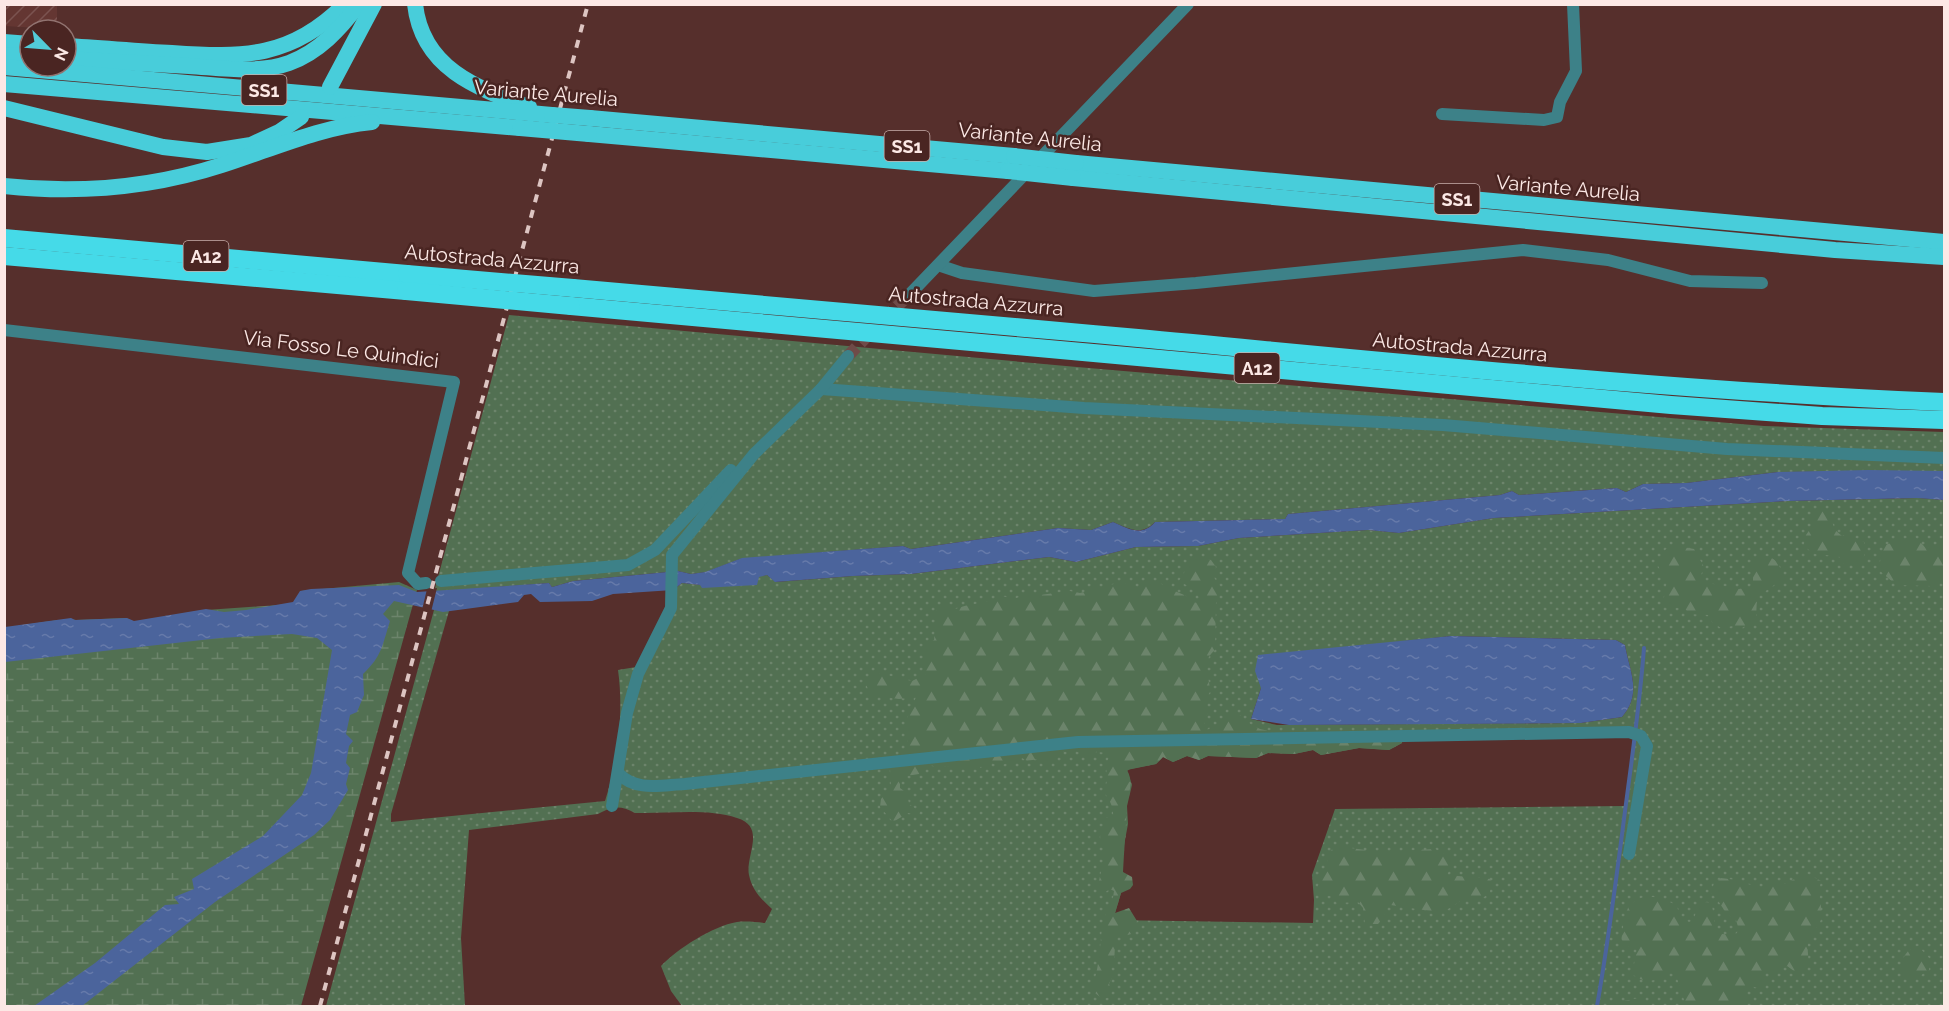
<svg xmlns="http://www.w3.org/2000/svg" width="1949" height="1011" font-family="Raleway,sans-serif">
	<style>
		.industrial { fill: url(#industrial-furrows) }
		.grass { fill: url(#grass-dots); fill-rule: evenodd }
		.forest { fill: url(#forest-firs) }
		.wetland { fill: url(#wetland-marsh) }
		.water { fill: url(#water-ripples) }
		.pier { fill: #562f2c }
		.lines { fill: none; stroke-linecap: round; stroke-linejoin: round }
		.stream { stroke: #4b649c; stroke-width: 4 }
		.minor-tunnel { stroke: #6f4b48; stroke-width: 12; stroke-dasharray: 12 6; stroke-linecap: butt }
		.minor { stroke: #3d8188; stroke-width: 12 }
		.trunk { stroke: #48cdda; stroke-width: 16 }
		.motorway { stroke: #45dae8; stroke-width: 18 }
		.rail { stroke: #ddc5c2; stroke-width: 4; stroke-dasharray: 8 8; stroke-linecap: butt }
		.trunk-bridge { stroke: #48cdda; stroke-width: 16 }
		.motorway-bridge { stroke: #45dae8; stroke-width: 18 }
		.labels { text-anchor: middle; dominant-baseline: central; stroke-width: 5; stroke-linejoin: round; paint-order: stroke }
		.shield { fill: #4a2522; stroke: #c7aeaa; stroke-width: 1.5 }
		.shield-label { font-size: 18px; font-weight: bold; fill: #fce8e5 }
		.street-label { font-size: 20px; fill: #fce8e5; stroke: #4a2522 }
	</style>
	<defs>
		<pattern id="industrial-furrows" width="10" height="10" patternUnits="userSpaceOnUse" patternTransform="scale(1.5)"><rect width="10" height="10" fill="#643632"/><path d="M-1 1l2-2M0 10L10 0M9 11l2-2" fill="none" stroke="#7b5350"/></pattern>
		<pattern id="grass-dots" width="8" height="8" patternUnits="userSpaceOnUse" patternTransform="scale(1.5)"><rect width="8" height="8" fill="#527052"/><path d="M2 2h.1M6 6h.1" fill="none" stroke="#6c846b" stroke-width="1.8" stroke-linecap="round"/></pattern>
		<pattern id="forest-firs" width="22" height="20" patternUnits="userSpaceOnUse" patternTransform="scale(1.5)"><rect width="22" height="20" fill="#527052"/><path d="M5 1l3.5 6h-7zM16 11l3.5 6h-7z" fill="#6c846b"/></pattern>
		<pattern id="wetland-marsh" width="20" height="14" patternUnits="userSpaceOnUse" patternTransform="scale(1.5)"><rect width="20" height="14" fill="#527052"/><path d="M1 5h8M5 5V1M11 12h8M15 12V8" fill="none" stroke="#6c846b"/></pattern>
		<pattern id="water-ripples" width="26" height="14" patternUnits="userSpaceOnUse" patternTransform="scale(1.5)"><rect width="26" height="14" fill="#4b649c"/><path d="M2 4q2-2 4 0t4 0M15 11q2-2 4 0t4 0" fill="none" stroke="#667aaa"/></pattern>
	</defs>
	<rect width="100%" height="100%" fill="#562f2c"/>
	<!-- industrial -->
	<path class="industrial" d="M4 5H57V29L5 26Z"/>
	<!-- grass -->
	<g class="grass">
		<path d="M509 315 1077 367 1764 426 1944 432V471L1778 472 1686 483 1643 484 1626 492 1617 488 1519 495 1512 491 1500 495 1288 514 1285 519 1155 522C1142 536 1129 529 1113 522L1091 530 1058 528 911 549 903 546 740 559 706 572 691 574 678 571 573 581 552 587 549 583 434 592Z"/>
		<path d="M1918 498 1944 500V1006H682L671 991 661 966C677 949 713 926 737 922 746 921 756 922 765 923L772 909C761 899 752 890 749 875 745 856 767 827 737 818 707 808 667 814 635 813 620 805 613 806 598 814L469 830 461 938 465 1006H326L434 610 449 611 391 814V822L605 801C618 760 624 713 618 670L642 666 673 590 682 583 700 585 767 575 776 582 853 576 911 574 1049 557 1076 562 1136 547 1198 546 1239 538 1368 530 1399 533 1494 518 1788 501ZM1451 636 1616 640 1625 645C1629 670 1643 693 1622 717L1581 723 1277 725 1251 719 1261 688 1396 642ZM1634 734 1626 806 1335 809 1312 875 1314 900 1313 923 1113 920 1121 893 1122 856 1128 824 1127 806 1132 785 1127 771 1130 769 1156 764 1163 757 1173 762 1187 756 1199 760 1208 756 1256 758 1268 753 1294 754 1313 750 1321 755 1359 748 1389 750 1402 743 1403 736Z"/>
	</g>
	<!-- forest -->
	<g class="forest">
		<path d="M1821 509 1828 511 1835 530 1842 536 1847 534 1864 542V556L1859 566 1844 564 1841 558C1825 552 1814 560 1804 544L1806 535 1813 525V517Z"/>
		<path d="M1914 536 1926 548 1944 542V582L1931 586 1896 585 1879 570 1881 554 1885 545Z"/>
		<path d="M1672 545 1694 549 1704 567 1701 575 1703 582 1739 589 1750 587 1753 581V563L1761 556C1776 555 1781 566 1783 579L1757 597 1756 619 1739 630 1733 626 1721 628 1712 622 1708 615 1690 614 1684 608 1662 607 1667 582 1657 564 1665 550Z"/>
		<path d="M1194 556 1211 560 1216 567 1213 576 1222 589 1216 602 1215 650C1200 662 1210 676 1210 692L1204 702 1208 711 1202 733 1237 712C1248 724 1260 733 1277 730L1282 734 1399 739 1402 743 1389 750 1359 748 1321 755 1313 750 1294 754 1268 753 1256 758 1208 756 1199 760 1187 756 1173 762 1163 757 1156 764 1127 770C1135 785 1127 792 1127 806 1126 828 1124 850 1123 872L1132 877 1133 885 1130 889 1121 893 1115 913 1129 908 1137 921 1131 934 1124 936 1116 931 1114 962 1110 968 1114 973 1109 984 1112 990 1110 997 1103 999 1091 990C1099 971 1100 947 1102 927 1103 914 1113 906 1114 891L1110 889 1104 893 1098 885 1104 859V849L1100 837 1105 818H1113C1114 807 1110 801 1104 792L1107 781 1106 764 1111 753 1097 752 1088 756 1076 751 1057 752 1046 763 1038 759 1027 761 1022 758 999 766 988 761 981 768 965 767 957 769C947 764 940 769 930 765L919 774 900 777V788L907 793 909 804 920 812 917 815 908 813 893 822 880 807 881 799 891 788 890 769 908 747 906 721 916 697 899 699 870 695 865 681 878 673 912 681 926 674 922 648 934 640 937 608 943 606 953 610C970 602 986 605 1002 596L1014 599 1030 593 1040 595 1070 591 1080 593 1121 582 1141 588 1150 582H1159C1171 593 1186 592 1196 603L1199 598 1197 591 1179 581Z"/>
		<path d="M1336 846 1380 852 1435 849 1455 859 1447 875 1491 879 1490 892 1484 897 1459 902 1448 909 1437 912 1384 904 1385 916 1378 924H1365L1363 908 1358 902 1337 903 1332 896 1322 895 1318 886 1327 865 1328 853Z"/>
		<path d="M1806 873 1821 881C1817 897 1823 905 1821 919 1819 928 1811 932 1809 940 1805 951 1812 959 1805 973L1794 971 1787 966 1774 972 1767 969 1763 974 1766 983 1761 989 1747 985 1745 1006H1686L1676 975 1671 971C1659 981 1645 985 1632 974L1637 949C1632 948 1627 947 1624 943 1620 939 1622 934 1623 929 1624 895 1650 889 1677 906L1680 917 1689 922 1694 920 1697 906 1707 902 1712 905 1715 926 1722 934 1735 935 1739 930 1736 920C1722 913 1722 902 1711 893L1714 883 1721 878 1737 880 1762 889 1767 882 1785 884Z"/>
		<path d="M1918 946 1930 959 1929 970 1918 977 1911 978 1901 968C1903 956 1906 950 1918 946Z"/>
		<path d="M1639 998 1654 1006H1613L1618 1002Z"/>
	</g>
	<!-- wetland -->
	<path class="wetland" d="M399 582 417 590 301 1006H5L4 628C19 626 67 617 76 620L126 618 134 622 206 610 293 604 301 591Z"/>
	<!-- water -->
	<g class="water">
		<path d="M1868 470 1944 471V500L1917 498 1788 501 1494 518 1399 533 1368 530 1239 538 1198 546 1136 547 1076 562 1049 557 911 574 853 576 775 582 767 575 759 577 757 585 702 588 700 585 682 583 673 590 613 594 592 601 540 602 531 594 524 595 518 602 443 612 394 601 383 614 390 621C382 646 382 656 363 674L364 695 357 712 350 715 346 734 353 741 349 746 346 763 350 768 346 784 348 790 330 820 314 835 215 902 82 1006H34L95 963 165 905 179 904 174 897 194 889 192 879 263 836 302 795 311 773 332 650 317 638 292 634 220 638 5 662V627L71 618 75 620 127 618 134 621 206 609 224 612 246 610 293 602 300 591 311 589 399 585 417 592 549 583 552 587 573 581 678 571 691 574 705 572 742 558 903 546 911 549 1058 528 1091 530 1113 522C1129 529 1142 537 1155 522L1285 519 1288 514 1500 495 1512 491 1519 495 1617 488 1626 492 1643 484 1686 483 1778 472Z"/>
		<path d="M1451 636 1616 640 1625 645C1629 670 1643 693 1622 717L1581 723 1289 725 1251 719 1261 688 1255 671 1258 655Z"/>
	</g>
	<!-- pier -->
	<path class="pier" d="M437 588 431 612 422 610 427 589Z"/>
	<g class="lines">
		<!-- stream -->
		<path class="stream" d="M1597 1006C1611 927 1620 847 1631 766 1636 727 1641 688 1644 648"/>
		<!-- minor-tunnel -->
		<g class="minor-tunnel">
			<path d="M884 319 909 295"/>
			<path d="M848 356 872 331"/>
		</g>
		<!-- minor -->
		<g class="minor">
			<path d="M1442 114 1544 120 1557 117 1560 102 1576 71 1573 4"/>
			<path d="M938 265 962 273 1094 291 1196 283 1523 250 1608 260 1690 281 1762 283"/>
			<path d="M909 295 1188 4"/>
			<path d="M4 330 454 382 408 573 418 584 426 583"/>
			<path d="M821 389 1084 408 1443 425 1727 449 1944 458"/>
			<path d="M441 581 628 565 655 550 731 470"/>
			<path d="M618 773C636 792 661 785 685 784L1078 742 1629 732 1641 736 1647 746 1629 854"/>
			<path d="M612 806 627 713 638 674 671 608 672 555 754 454 821 389 848 356"/>
		</g>
		<!-- trunk -->
		<g class="trunk">
			<path d="M415 4C422 68 476 88 529 107"/>
			<path d="M4 42 30 44"/>
			<path d="M66 46C101 48 136 51 172 53 243 58 292 58 345 4"/>
			<path d="M4 55 30 56"/>
			<path d="M66 59C107 61 148 64 189 66 222 68 258 74 289 63 319 52 340 29 359 4"/>
			<path d="M4 67 552 115"/>
			<path d="M4 84 520 128"/>
			<path d="M330 87 374 4"/>
			<path d="M4 108 163 147 207 152 251 145 279 132 301 117"/>
			<path d="M590 118 1014 156"/>
			<path d="M589 134 1008 171"/>
			<path d="M1076 163 1944 242"/>
			<path d="M1073 178 1835 250 1944 257"/>
			<path d="M4 186C79 194 151 188 222 165 272 149 320 127 372 122"/>
		</g>
		<!-- motorway -->
		<g class="motorway">
			<path d="M4 238 407 274"/>
			<path d="M4 256 406 291"/>
			<path d="M573 288C762 305 950 321 1138 338 1407 363 1675 391 1944 402"/>
			<path d="M571 306 1671 405 1822 416 1944 420"/>
		</g>
		<!-- rail -->
		<path class="rail" d="M320 1006 588 4"/>
		<!-- trunk-bridge -->
		<g class="trunk-bridge">
			<path d="M552 115 590 118"/>
			<path d="M520 128 589 134"/>
			<path d="M1014 156 1076 163"/>
			<path d="M1008 171 1073 178"/>
		</g>
		<!-- motorway-bridge -->
		<g class="motorway-bridge">
			<path d="M407 274 573 288"/>
			<path d="M406 291 571 306"/>
		</g>
	</g>
	<g class="labels">
		<!-- shield labels -->
		<g class="shield">
			<rect x="241.5" y="75" width="45" height="30" rx="4.5"/>
			<rect x="884.5" y="131" width="45" height="30" rx="4.5"/>
			<rect x="1434.5" y="184" width="45" height="30" rx="4.5"/>
			<rect x="183.5" y="241" width="45" height="30" rx="4.5"/>
			<rect x="1234.5" y="353" width="45" height="30" rx="4.5"/>
		</g>
		<g class="shield-label">
			<text x="264" y="90">SS1</text>
			<text x="907" y="146">SS1</text>
			<text x="1457" y="199">SS1</text>
			<text x="206" y="256">A12</text>
			<text x="1257" y="368">A12</text>
		</g>
		<!-- street labels -->
		<g class="street-label">
			<text transform="translate(546 93) rotate(5)">Variante Aurelia</text>
			<text transform="translate(1030 137) rotate(6)">Variante Aurelia</text>
			<text transform="translate(1568 188) rotate(5)">Variante Aurelia</text>
			<text transform="translate(492 259) rotate(5)">Autostrada Azzurra</text>
			<text transform="translate(976 301) rotate(5)">Autostrada Azzurra</text>
			<text transform="translate(1460 347) rotate(5)">Autostrada Azzurra</text>
			<text transform="translate(341 349) rotate(7)">Via Fosso Le Quindici</text>
		</g>
	</g>
	<!-- border -->
	<rect width="1949" height="1011" fill="none" stroke="#fce8e5" stroke-width="12"/>
	<!-- north arrow -->
	<g transform="translate(48 48) rotate(115)"><circle r="28" fill="#4a2522" stroke="#917370" stroke-width="1.5"/>
	<path d="M0-4.5L10 22L0 15L-10 22Z" fill="#52cbd8"/>
	<text y="-9" font-size="16" font-weight="bold" text-anchor="middle" fill="#fce8e5">N</text>
	</g>
</svg>
